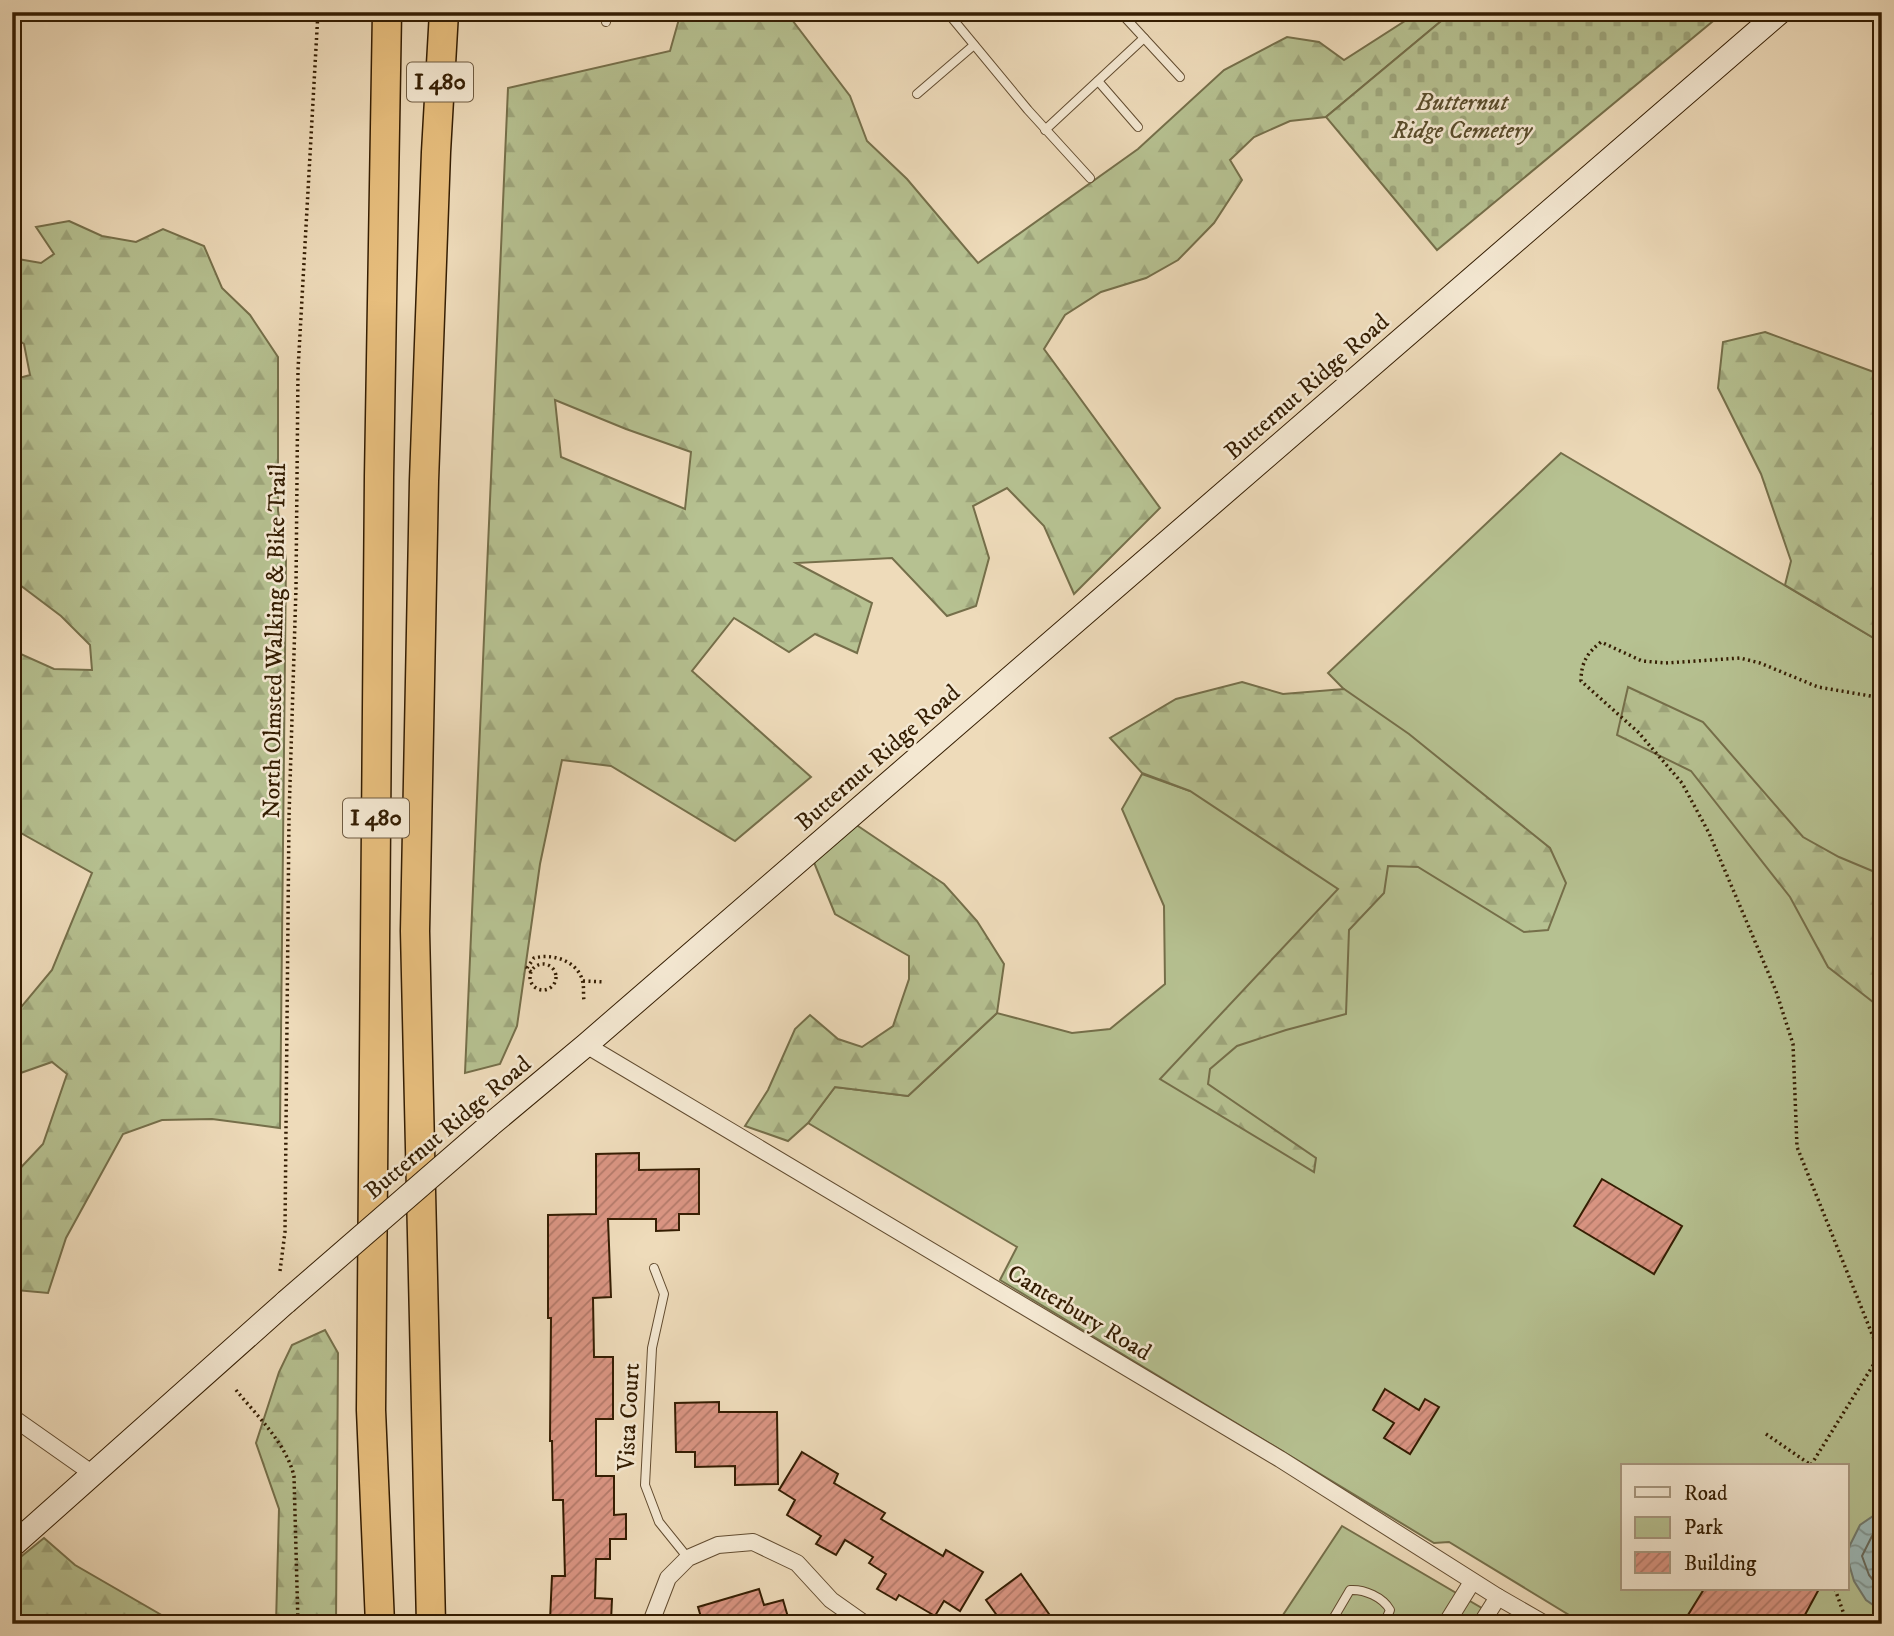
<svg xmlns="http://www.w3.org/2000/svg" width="1894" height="1636" font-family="'IM FELL DW Pica',serif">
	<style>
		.green { fill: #b6c191; stroke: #756f4a; stroke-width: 2; fill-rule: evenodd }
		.forest { fill: url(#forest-firs); stroke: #756f4a; stroke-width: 2; fill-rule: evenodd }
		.cemetery { fill: url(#cemetery-stones); stroke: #756f4a; stroke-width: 2 }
		.water { fill: url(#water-waves); stroke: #727b6f; stroke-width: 2 }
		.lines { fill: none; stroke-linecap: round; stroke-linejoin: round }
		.shore { stroke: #686b5d; stroke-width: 2 }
		.building { fill: url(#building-hatch); stroke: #341d02; stroke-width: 2 }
		.lane-casing { stroke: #624c30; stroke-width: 10 }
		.street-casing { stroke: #624c30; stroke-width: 18 }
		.secondary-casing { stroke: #341d02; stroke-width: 25 }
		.highway-casing { stroke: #341d02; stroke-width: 31 }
		.path { stroke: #341d02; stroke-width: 3.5; stroke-dasharray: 2 3.5; stroke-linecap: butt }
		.lane { stroke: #f4e8d2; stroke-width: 8 }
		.street { stroke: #f4e8d2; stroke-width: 16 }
		.secondary { stroke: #f4e8d2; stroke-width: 23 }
		.highway { stroke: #e7be7d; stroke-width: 28 }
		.secondary-bridge-casing { stroke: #341d02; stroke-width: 25; stroke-linecap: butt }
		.secondary-bridge { stroke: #f4e8d2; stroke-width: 23 }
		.labels { text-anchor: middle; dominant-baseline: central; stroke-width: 5; stroke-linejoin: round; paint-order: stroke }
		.shield { fill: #f4e8d2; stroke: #6e5a40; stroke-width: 2 }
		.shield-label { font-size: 23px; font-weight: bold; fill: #341d02 }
		.park-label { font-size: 24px; font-style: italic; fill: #5b4e2d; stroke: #f4e8d2 }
		.street-label { font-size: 24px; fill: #341d02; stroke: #f4e8d2 }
	</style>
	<defs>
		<pattern id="forest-firs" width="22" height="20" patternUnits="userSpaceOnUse" patternTransform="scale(1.75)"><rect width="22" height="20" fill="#b6c191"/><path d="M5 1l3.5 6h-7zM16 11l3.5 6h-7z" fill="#9da57b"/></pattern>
		<pattern id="cemetery-stones" width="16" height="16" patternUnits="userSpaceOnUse" patternTransform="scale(1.75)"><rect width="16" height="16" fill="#b6c191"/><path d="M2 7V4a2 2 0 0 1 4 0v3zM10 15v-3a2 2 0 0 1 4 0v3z" fill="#9da57b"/></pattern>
		<pattern id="water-waves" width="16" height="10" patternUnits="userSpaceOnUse" patternTransform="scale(1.75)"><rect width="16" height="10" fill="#9cb9b8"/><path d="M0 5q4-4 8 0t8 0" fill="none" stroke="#809693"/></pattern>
		<pattern id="building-hatch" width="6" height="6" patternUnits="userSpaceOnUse" patternTransform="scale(1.75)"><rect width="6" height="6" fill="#da9583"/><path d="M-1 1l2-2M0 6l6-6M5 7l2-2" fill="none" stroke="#b27969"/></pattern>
	</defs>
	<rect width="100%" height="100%" fill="#eedbba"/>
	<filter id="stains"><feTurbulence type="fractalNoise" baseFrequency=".00286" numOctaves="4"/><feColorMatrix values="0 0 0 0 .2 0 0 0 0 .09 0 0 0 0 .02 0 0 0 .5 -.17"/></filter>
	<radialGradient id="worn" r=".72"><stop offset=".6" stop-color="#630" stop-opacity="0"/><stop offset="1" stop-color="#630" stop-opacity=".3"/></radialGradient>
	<!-- green -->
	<g class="green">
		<path d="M1561 453 1882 643V1624H1584L1449 1542 1434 1543 1000 1280 1017 1247 808 1123 835 1087 908 1096 997 1013 1072 1033 1110 1029 1165 984 1164 906 1122 809 1142 774 1190 791 1437 784 1328 673ZM1623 1466H1847V1589H1623Z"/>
		<path d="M1342 1526 1509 1624H1277Z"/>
	</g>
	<!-- forest -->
	<g class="forest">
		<path d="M681 12H786L850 96 867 141 907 179 978 263 1138 149 1224 70 1287 37 1319 42 1344 60 1419 12H1452L1326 117 1290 121 1254 137 1230 160 1242 180 1214 223 1178 260 1146 278 1101 292 1065 315 1044 349 1160 508 1074 594 1044 526 1007 488 973 506 989 558 976 606 947 616 892 558 796 563 872 603 857 653 815 634 789 652 734 618 692 671 811 777 735 841 611 766 562 760 540 864 517 1026 500 1064 465 1073 508 88 670 51ZM555 400 626 429 691 452 685 509 561 457Z"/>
		<path d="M69 221 102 236 136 242 163 229 204 246 222 288 250 315 278 357V511L286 560 280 1128 212 1119 162 1120 123 1134 66 1238 48 1293 16 1290 12 1288V1177L43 1144 67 1074 52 1062 12 1076V1018L52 970 92 873 12 828V650L54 669 92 670 90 645 61 616 12 579V380L30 375 24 344 12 335V258L41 263 54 254 36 227Z"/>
		<path d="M1765 332 1882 375V643L1785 585 1791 561 1761 474 1718 388 1723 342Z"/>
		<path d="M1242 682 1283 694 1344 689 1409 734 1550 848 1566 883 1548 930 1524 932 1418 867 1388 866 1384 893 1349 930 1346 1014 1286 1030 1237 1046 1210 1069 1208 1084 1316 1158 1314 1172 1160 1079 1338 889 1190 791 1142 773 1110 738 1176 699Z"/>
		<path d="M1628 687 1703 722 1803 837 1839 857 1882 875V1009L1828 967 1790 897 1691 771 1617 735Z"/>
		<path d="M855 824 944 884 977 921 1004 964 997 1013 908 1096 835 1087 808 1123 788 1141 745 1126 768 1090 795 1029 810 1015 838 1039 862 1047 893 1026 909 979V956L835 914 813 860Z"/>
		<path d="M325 1330 338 1353 336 1624H276L279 1509 256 1443 279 1372 292 1345Z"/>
		<path d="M44 1538 75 1565 177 1624H12V1564Z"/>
	</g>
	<!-- cemetery -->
	<path class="cemetery" d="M1452 12H1724L1437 250 1326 117Z"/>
	<!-- water -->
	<path class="water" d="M1882 1510V1611L1866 1600 1854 1581 1847 1557V1551L1860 1525Z"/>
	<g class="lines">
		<!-- shore -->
		<path class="shore" d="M1882 1529 1872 1536 1862 1556 1869 1575 1882 1591"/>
	</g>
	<!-- building -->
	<g class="building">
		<path d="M639 1153V1170L699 1169V1214H679V1230L656 1231V1219H608L611 1297 593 1298 594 1357H613V1419H596V1476H614V1515L626 1514V1539H610V1559H596L595 1598 612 1599 611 1621 550 1620 552 1576H565L563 1500H553L552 1441H550L551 1318H548V1215L596 1214V1154Z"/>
		<path d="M1602 1179 1682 1226 1654 1274 1574 1226Z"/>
		<path d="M1385 1389 1419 1410 1425 1399 1439 1407 1410 1454 1384 1438 1394 1423 1373 1410Z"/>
		<path d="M719 1402V1412H777L778 1484 735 1485V1466L695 1467V1452H676L675 1403Z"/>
		<path d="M802 1452 838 1474 834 1483 885 1513 881 1519 943 1556 946 1550 983 1572 960 1611 944 1601 935 1616 899 1595 896 1600 877 1589 886 1574 869 1563 873 1557 845 1540 836 1555 816 1544 821 1536 787 1515 795 1500 779 1490Z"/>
		<path d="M1021 1574 1056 1624H1003L986 1600Z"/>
		<path d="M759 1589 764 1605 783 1600 790 1624H703L698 1607Z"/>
		<path d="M1704 1589H1819L1800 1624H1703L1688 1615Z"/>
	</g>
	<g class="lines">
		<!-- lane casing -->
		<g class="lane-casing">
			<g id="lane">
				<path d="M947 12 1028 110 1090 178"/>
				<path d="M1120 12 1180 77"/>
				<path d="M606 22 607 12"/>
				<path d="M1098 81 1138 127"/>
				<path d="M917 94 974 45"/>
				<path d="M1045 130 1144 38"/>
				<path d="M654 1268 664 1294 652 1348 645 1485 659 1522 688 1558"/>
				<path d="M1330 1624 1350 1590C1364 1589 1383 1597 1390 1610L1384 1624"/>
			</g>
		</g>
		<!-- street casing -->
		<g class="street-casing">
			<g id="street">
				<path d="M586 1045 1280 1459 1498 1597 1545 1624"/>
				<path d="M12 1417 93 1474"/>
				<path d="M654 1624 653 1617 668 1578 688 1558 718 1545 753 1542 797 1563 831 1600 865 1624"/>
				<path d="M1446 1624 1472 1582"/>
				<path d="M1481 1624 1498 1597"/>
			</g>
		</g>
		<!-- secondary casing -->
		<g class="secondary-casing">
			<g id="secondary">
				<path d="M489 1126 586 1045 1780 12"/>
				<path d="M12 1546 286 1302"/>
			</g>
		</g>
		<!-- highway casing -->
		<g class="highway-casing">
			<g id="highway">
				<path d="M380 1624 371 1410 379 477 387 12"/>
				<path d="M431 1624 415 931 424 481 436 152 444 12"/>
			</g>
		</g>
		<!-- path -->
		<g class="path">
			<circle cx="543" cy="977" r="13"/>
			<path d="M531 972 527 968 534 958C553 953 579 961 583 983 584 988 583 995 584 1000"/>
			<path d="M583 981 605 982"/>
			<path d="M280 1271 285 1232 289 816 296 588 298 370 318 12"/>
			<path d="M1880 1354 1797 1147 1793 1044 1776 991 1709 833 1682 783 1638 732 1581 681C1581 663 1587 653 1601 642L1642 661 1666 663 1740 658 1760 663 1818 687 1882 698"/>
			<path d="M236 1390C257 1416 286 1443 294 1476L298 1624"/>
			<path d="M1766 1434 1811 1465 1882 1351"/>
			<path d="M1835 1589 1846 1620 1852 1624"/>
		</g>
		<!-- lane -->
		<use href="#lane" class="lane"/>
		<!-- street -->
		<use href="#street" class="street"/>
		<!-- secondary -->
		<use href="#secondary" class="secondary"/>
		<!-- highway -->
		<use href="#highway" class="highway"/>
		<!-- secondary-bridge casing -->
		<g class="secondary-bridge-casing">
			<path id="secondary-bridge" d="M286 1302 489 1126"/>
		</g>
		<!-- secondary-bridge -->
		<use href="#secondary-bridge" class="secondary-bridge"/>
	</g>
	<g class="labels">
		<!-- shield labels -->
		<g class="shield">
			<rect x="407" y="62.5" width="66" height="39" rx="5"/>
			<rect x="343" y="798.5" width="66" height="39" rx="5"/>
		</g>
		<g class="shield-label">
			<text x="440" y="82">I 480</text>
			<text x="376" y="818">I 480</text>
		</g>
		<!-- park labels -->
		<g class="park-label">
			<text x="1462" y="103">Butternut<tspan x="1462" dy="28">Ridge Cemetery</tspan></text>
		</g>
		<!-- street labels -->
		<g class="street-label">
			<text transform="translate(1307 387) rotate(-41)">Butternut Ridge Road</text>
			<text transform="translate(275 641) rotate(-89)">North Olmsted Walking &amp; Bike Trail</text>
			<text transform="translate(878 758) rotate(-41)">Butternut Ridge Road</text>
			<text transform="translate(448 1128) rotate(-40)">Butternut Ridge Road</text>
			<text transform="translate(1079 1313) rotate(31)">Canterbury Road</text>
			<text transform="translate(629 1417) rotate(-87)">Vista Court</text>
		</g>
	</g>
	<!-- margin -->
	<rect width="1894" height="1636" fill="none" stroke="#eedbba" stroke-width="42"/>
	<rect x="14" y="14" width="1866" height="1608" fill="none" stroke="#341d02" stroke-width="3.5"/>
	<rect x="21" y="21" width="1852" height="1594" fill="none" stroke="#341d02" stroke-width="2"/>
	<!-- legend -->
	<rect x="1621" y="1464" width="228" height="126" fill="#f4e8d2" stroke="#a7977f" stroke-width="2"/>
	<rect x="1635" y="1487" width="35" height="10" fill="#f4e8d2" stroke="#a7977f" stroke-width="2"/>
	<text x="1684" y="1500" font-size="21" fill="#341d02">Road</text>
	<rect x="1635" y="1517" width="35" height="21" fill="#b6c191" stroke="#a7977f" stroke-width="2"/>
	<text x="1684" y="1534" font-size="21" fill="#341d02">Park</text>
	<rect x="1635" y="1552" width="35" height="21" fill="url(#building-hatch)" stroke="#a7977f" stroke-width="2"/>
	<text x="1684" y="1570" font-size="21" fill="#341d02">Building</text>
	<rect width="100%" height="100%" filter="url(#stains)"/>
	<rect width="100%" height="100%" fill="url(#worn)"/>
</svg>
